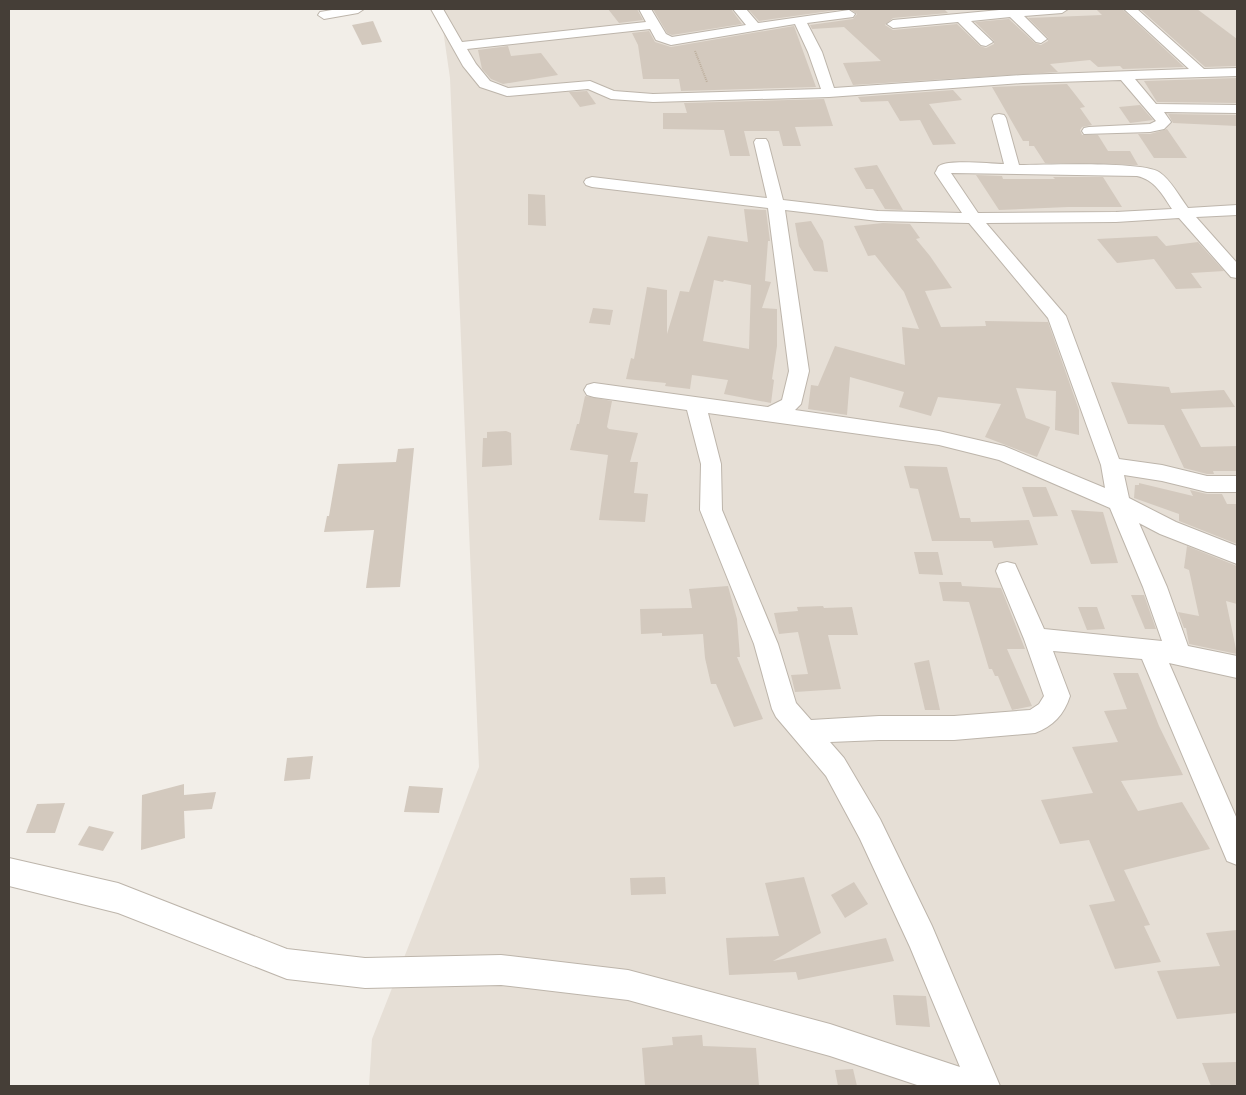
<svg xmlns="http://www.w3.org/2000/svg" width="1246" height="1095" font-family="Barlow,sans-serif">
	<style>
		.residential { fill: #e6dfd6 }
		.building { fill: #d3c9be; fill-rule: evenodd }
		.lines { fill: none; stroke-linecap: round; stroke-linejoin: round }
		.minor-casing { stroke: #bdb5ab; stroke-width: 2 }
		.path { stroke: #bdaf9e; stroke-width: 2; stroke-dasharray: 1 1; stroke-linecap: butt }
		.minor { fill: #fff; fill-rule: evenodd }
	</style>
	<rect width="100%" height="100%" fill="#f2eee8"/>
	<!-- residential -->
	<path class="residential" d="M440 9H1237V1086H369L372 1039 479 767 450 78Z"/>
	<!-- building -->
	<g class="building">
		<path d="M608 9H637L643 20 619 23Z"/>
		<path d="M653 9H731L742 24 672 35 667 33Z"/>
		<path d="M748 9H844L759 21Z"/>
		<path d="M850 9H944L948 13 893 18 885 25 893 30 957 24 980 46 986 48 994 44V41L975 22 1009 19 1035 43 1041 45 1048 41V38L1028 18 1102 15 1096 9H1122L1184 67 1123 69 1120 66 1098 67 1090 60 1050 64 1058 72 853 85 843 63 881 61 844 27 812 29 810 25 853 19 857 14Z"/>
		<path d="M1140 9H1197L1237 39V66L1205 67Z"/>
		<path d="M373 21 382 42 362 45 352 25Z"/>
		<path d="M794 26 816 87 681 91 679 79H643L638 45 632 33 649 31 655 42 671 47Z"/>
		<path d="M508 46 511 56 541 53 558 75 503 84 491 79 482 69 478 50Z"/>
		<path d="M1237 78V103L1157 102 1144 81Z"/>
		<path d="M1067 84 1085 107 1080 108 1092 125 1082 127 1080 130 1082 135H1098L1108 151H1130L1138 165 1045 163 1034 146H1029V141H1023L992 87Z"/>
		<path d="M953 90 962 100 929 104 956 144 933 145 920 120 900 121 888 101 861 102 858 97Z"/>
		<path d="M587 91 596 104 580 107 569 92Z"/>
		<path d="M824 99 833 126 795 127 801 146H783L779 131H744L750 156H730L724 130 663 129V113H687L684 103Z"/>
		<path d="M1140 105 1153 120 1130 123 1119 107Z"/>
		<path d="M1168 114 1237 115V126L1173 123Z"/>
		<path d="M1167 129 1187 158H1154L1138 134H1150Z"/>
		<path d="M877 165 903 210 885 209 873 189H866L854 168Z"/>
		<path d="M976 175 1002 176 1003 179H1055L1053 177H1103L1122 207H1068L999 210Z"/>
		<path d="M528 194 545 195 546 226 528 225Z"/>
		<path d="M744 209 766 210 770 241H768L765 281 771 282 762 308 777 309V346L772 379 774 380 771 403 724 394 728 380 692 375 690 389 665 386 666 383 626 379 631 358 634 359 647 287 667 290V334L680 291 689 292 708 236 748 242ZM714 280 723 282 724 280 751 285 749 349 703 341Z"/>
		<path d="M811 221 823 241 828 272 814 271 799 246 795 223Z"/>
		<path d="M883 223 910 224 920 238 916 239 930 256 952 288 925 291 941 327 986 326 985 321 1048 322 1079 410V435L1055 430 1056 391 1016 388 1026 418 1050 427 1037 457 985 437 1001 404 938 397 931 416 899 407 904 392 850 377 847 415 808 409 811 385 818 386 835 346 905 365 902 327 919 329 904 292 875 255 868 256 854 226Z"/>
		<path d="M1157 236 1166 246 1198 242 1224 271 1191 273 1202 288 1176 289 1154 259 1117 263 1097 239Z"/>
		<path d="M593 308 613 310 610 325 589 323Z"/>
		<path d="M1111 382 1169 387 1171 393 1224 390 1235 407 1181 409 1201 447 1237 446V471H1213L1214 474H1207L1184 468 1164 425 1128 424Z"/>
		<path d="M585 396 612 401 607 427 609 429 638 433 630 462H638L634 493 648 494 645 522 599 520 608 455 570 450 577 424H579Z"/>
		<path d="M506 431 511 433 512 465 482 467 483 438H487V432Z"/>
		<path d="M414 448 400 587 366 588 374 530 324 532 327 516H329L338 464 396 462 398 449Z"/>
		<path d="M904 466 947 467 960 518H970L971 522 1029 520 1038 545 994 548 992 541H932L918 489 910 488Z"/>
		<path d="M1139 483 1193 496 1190 490 1207 494H1222L1227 504H1237V544L1179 521V514L1134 498 1135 485H1139Z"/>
		<path d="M1022 487H1046L1058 516 1033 517Z"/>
		<path d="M1071 510 1103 512 1118 563 1091 564Z"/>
		<path d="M1187 546 1237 566V604L1226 601 1237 654 1189 644 1186 628H1184L1178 612 1199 616 1189 570 1184 568Z"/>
		<path d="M914 552H938L943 575 919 574Z"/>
		<path d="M939 582H961L962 586 1001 588 1025 649H1007L1032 706 1012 710 998 676H995L992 669H989L969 602 943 601Z"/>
		<path d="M728 586 737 619 740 657H737L763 719 734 727 716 684H711L705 658 703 634 662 636V633L641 634 640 609 692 608 689 589Z"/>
		<path d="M1131 595H1144L1156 629H1145Z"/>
		<path d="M823 606 824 608 852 607 858 635H828L841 689 795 692 791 675 808 674 798 632 779 634 774 613 798 611 797 607Z"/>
		<path d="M1078 607H1097L1105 629 1087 630Z"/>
		<path d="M929 660 940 710H925L914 663Z"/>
		<path d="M1113 673H1138L1159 726 1183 775 1121 781 1138 811 1182 802 1210 849 1124 870 1150 925 1144 926 1161 962 1115 969 1089 905 1115 901 1089 840 1060 844 1041 800 1093 793 1072 747 1118 742 1104 711 1127 709Z"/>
		<path d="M313 756 310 779 284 781 287 758Z"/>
		<path d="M184 784V795L216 792 212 809 184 811 185 838 141 850 142 795Z"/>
		<path d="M409 786 443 788 439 813 404 812Z"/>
		<path d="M65 803 55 833H26L37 804Z"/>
		<path d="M89 826 114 832 103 851 78 845Z"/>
		<path d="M665 877 666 894 631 895 630 878Z"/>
		<path d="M804 877 821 933 773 961 886 938 894 961 798 980 796 972 729 975 726 938 779 936 765 883Z"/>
		<path d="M854 882 868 904 845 918 831 895Z"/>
		<path d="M1237 930V1013L1177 1019 1157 971 1220 966 1206 933Z"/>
		<path d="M893 995 926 996 930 1027 896 1025Z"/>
		<path d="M702 1035 703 1046 756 1048 759 1086H645L642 1048 673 1045 672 1037Z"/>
		<path d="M1237 1062V1086H1211L1202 1063Z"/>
		<path d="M853 1069 857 1086H838L835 1070Z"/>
	</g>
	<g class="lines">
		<!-- minor casing -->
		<g class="minor-casing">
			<g id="minor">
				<path d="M338 9H364L358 13 324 19 318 15 320 12Z"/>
				<path d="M431 9H443L462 42 646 22 639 9H651L666 34 672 37 746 25 733 9H746L758 23 849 10 855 14 853 17 807 23 822 52 834 88 1023 75 1189 69 1124 9H1137L1204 69 1237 68V76L1135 79 1156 104 1237 105V113L1164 112 1171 122 1164 129 1150 132 1084 134 1082 131 1084 128 1089 127 1150 124 1156 121 1121 80 1023 83 829 97 653 102 611 99 588 89 507 96 480 87 463 66ZM795 24 808 52 821 89 653 94 614 91 590 81 508 88 490 81 476 64 467 49 650 29 656 40 671 45Z"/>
				<path d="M1010 9H1068L1062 13 1024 16 1047 39 1041 43 1036 42 1010 17 971 21 993 42 986 46 981 45 958 22 893 28 887 24 893 20Z"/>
				<path d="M999 114 1004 115 1006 118 1019 165C1046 165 1141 161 1159 172 1171 180 1179 196 1188 208L1237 205V215L1196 217 1237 263V278L1231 277 1179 218 1116 222 986 223 1066 316 1119 459 1162 465 1207 476H1237V492H1207L1162 481 1124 475 1129 498 1176 522 1237 546V564L1160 534 1139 523 1167 587 1188 646 1237 656V678L1169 663 1237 819V865L1227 861 1142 659 1053 651 1070 696C1064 715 1053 726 1035 733L954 740H879L830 742 844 758 880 819 932 926 1000 1086H920L830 1056 628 1000 501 985 365 988 287 979 118 913 9 886V858L118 883 287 949 365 958 501 955 628 970 830 1024 960 1067 910 947 860 839 826 776 776 717 772 709 754 644 700 510 701 464 687 410 594 397 587 395 584 390 587 385 594 383 768 407 782 400 789 371 768 208 592 187 586 185 584 182 586 179 592 177 767 198 754 142 756 139H766L768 142 783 200 878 211 962 213 935 173C937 170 937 168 939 166 949 159 991 164 1004 164L992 118 994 115ZM951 173 1137 176C1155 180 1162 194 1172 209L1116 212 978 213ZM785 210 878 221 969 223 1048 318 1101 465 1105 488 1004 446 939 431 795 410 801 404 809 371ZM708 413 939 445 999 460 1110 508 1143 587 1162 641 1044 629 1015 564 1007 562 999 564 996 571 1024 639 1044 696 1039 704 1030 710 954 716H879L811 720 796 703 778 644 722 510 721 464Z"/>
			</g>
		</g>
		<!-- path -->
		<path class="path" d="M695 51 707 82"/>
		<!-- minor -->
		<use href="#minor" class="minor"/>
	</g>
	<!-- border -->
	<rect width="1246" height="1095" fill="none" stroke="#453e37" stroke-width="20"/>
</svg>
